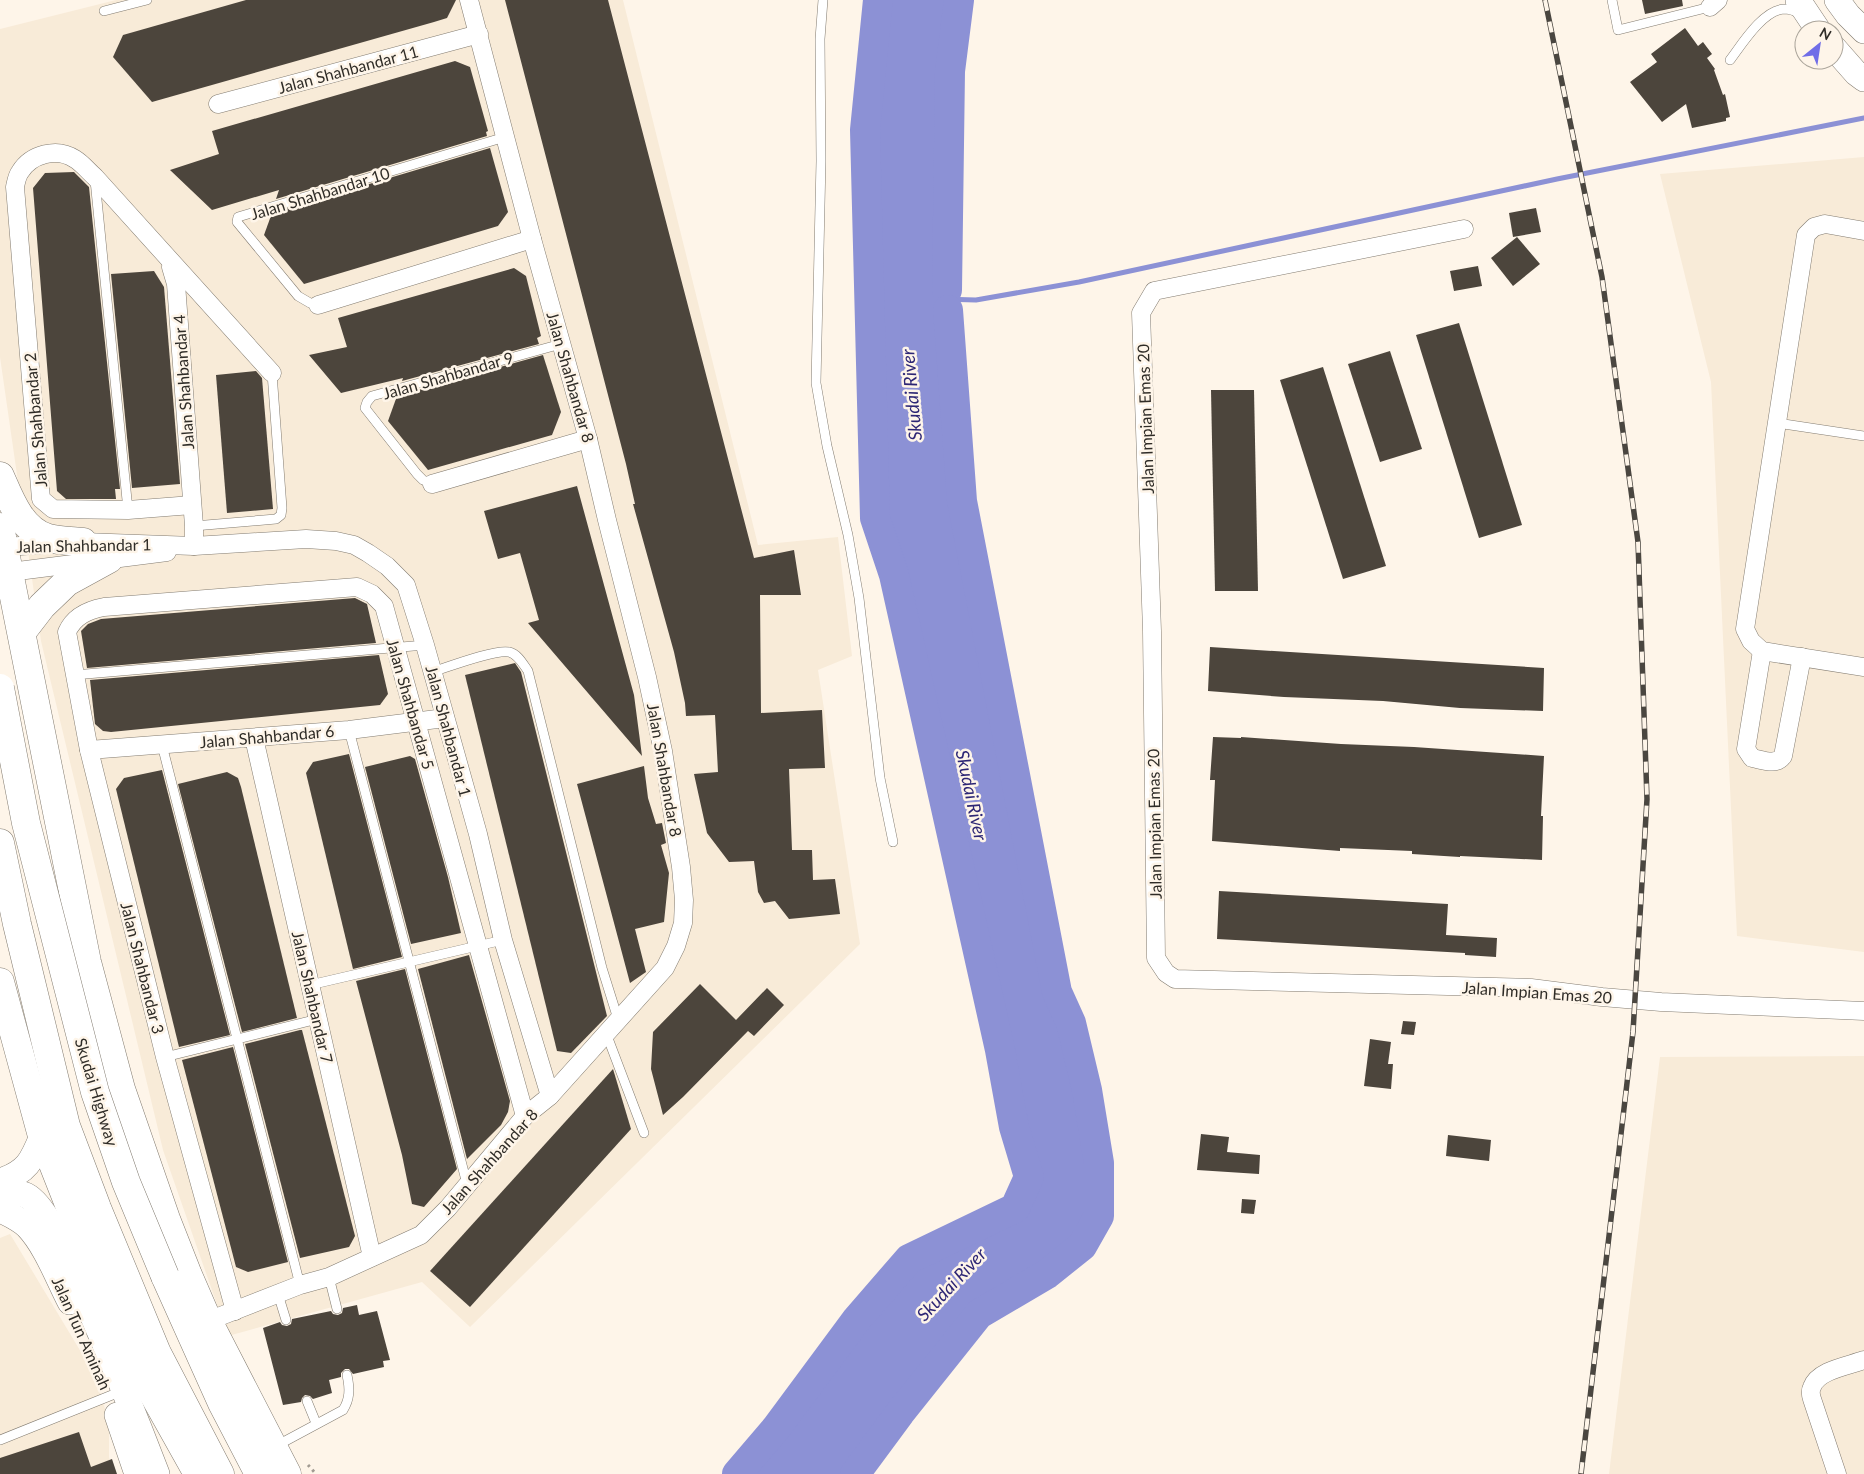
<svg xmlns="http://www.w3.org/2000/svg" width="1864" height="1474" font-family="Lato,sans-serif">
	<style>
		.built { fill: #f8ebd8 }
		.water { fill: #8c91d5 }
		.lines { fill: none; stroke-linecap: round; stroke-linejoin: round }
		.stream { stroke: #8c91d5; stroke-width: 5 }
		.river { stroke: #8c91d5; stroke-width: 30 }
		.building { fill: #4c453c }
		.lane-casing { stroke: #837c71; stroke-width: 10 }
		.street-casing { stroke: #837c71; stroke-width: 19 }
		.secondary-casing { stroke: #837c71; stroke-width: 26 }
		.primary-casing { stroke: #837c71; stroke-width: 29 }
		.highway-casing { stroke: #837c71; stroke-width: 29 }
		.path { stroke: #a29b92; stroke-width: 3; stroke-dasharray: 2.5 4; stroke-linecap: butt }
		.lane { stroke: #fff; stroke-width: 9 }
		.street { stroke: #fff; stroke-width: 18 }
		.secondary { stroke: #fff; stroke-width: 25 }
		.primary { stroke: #fff; stroke-width: 28 }
		.highway { stroke: #fff; stroke-width: 28 }
		.rail-casing { stroke: #4a4640; stroke-width: 5.5 }
		.rail { stroke: #fef5e9; stroke-width: 4; stroke-dasharray: 11; stroke-linecap: butt }
		.highway-bridge-casing { stroke: #837c71; stroke-width: 29; stroke-linecap: butt }
		.highway-bridge { stroke: #fff; stroke-width: 28 }
		.labels { text-anchor: middle; dominant-baseline: central; stroke-width: 5; stroke-linejoin: round; paint-order: stroke }
		.street-label { font-size: 16px; fill: #2f2c27; stroke: #fef5e9 }
		.water-label { font-size: 18px; font-style: italic; fill: #2d2675; stroke: #fef5e9 }
	</style>
	<rect width="100%" height="100%" fill="#fef5e9"/>
	<!-- built -->
	<g class="built">
		<path d="M116 0H623L758 545 838 537 852 656 818 670 860 944 470 1327 422 1282 228 1336 163 1150 41 641 0 357V29Z"/>
		<path d="M1864 157V952L1737 936 1711 382 1660 174Z"/>
		<path d="M1864 1056V1474H1609L1660 1057Z"/>
		<path d="M10 1234 96 1377 109 1423V1457L113 1474H0V1238Z"/>
	</g>
	<!-- water -->
	<path class="water" d="M878 0H959L950 71 947 290 962 501 1057 992 1071 1023 1087 1090 1099 1163V1216L1082 1246 1047 1274 979 1314 900 1413 855 1474H737L777 1427 857 1319 909 1259 1015 1208 1029 1177 1014 1127 1000 1050 894 575 875 518 865 130Z"/>
	<g class="lines">
		<!-- stream -->
		<path class="stream" d="M941 299 976 300 1079 282 1557 179 1864 118"/>
		<!-- river -->
		<g class="river">
			<path d="M947 290 950 71 959 0"/>
			<path d="M737 1474 777 1427 857 1319 909 1259 1015 1208 1029 1177 1014 1127 1000 1050 894 575 875 518 865 130 878 0"/>
			<path d="M855 1474 900 1413 979 1314 1047 1274 1082 1246 1099 1216V1163L1087 1090 1071 1023 1057 992 962 501 948 310"/>
		</g>
	</g>
	<!-- building -->
	<g class="building">
		<path d="M246 0H456L447 18 434 22 152 102 113 57 123 35Z"/>
		<path d="M505 0H608L754 558 794 550 801 595H760L761 713 822 710 825 768 789 769 792 850H812L813 880 835 879 840 914 789 919 775 901 764 903 758 892 754 861 729 862 707 833 694 774 718 772 715 715 686 716 685 703 674 652 633 504H635L626 464Z"/>
		<path d="M1642 0H1682L1683 6 1645 14Z"/>
		<path d="M1685 28 1698 46 1703 42 1712 54 1707 58 1715 69 1714 70 1723 95 1725 94 1730 117 1726 118V121L1692 128 1686 104 1662 122 1630 82 1657 62 1651 54Z"/>
		<path d="M455 61 470 67 488 131 486 132 487 136 276 199 279 190 212 210 170 170 219 154 212 131Z"/>
		<path d="M490 148 508 212 498 226 304 284 264 235 272 213Z"/>
		<path d="M74 172 89 187 120 489H115L116 499H66L57 491 33 188 45 173Z"/>
		<path d="M1536 208 1541 232 1513 237 1509 213Z"/>
		<path d="M1517 237 1540 264 1513 286 1491 258Z"/>
		<path d="M1478 266 1482 286 1454 291 1450 271Z"/>
		<path d="M514 268 526 276 541 336 537 338 539 344 402 381 403 378 341 393 309 355 347 347 338 318Z"/>
		<path d="M154 271 164 287 180 484 132 488 111 274Z"/>
		<path d="M1459 323 1522 525 1479 538 1416 335Z"/>
		<path d="M1390 351 1422 449 1380 462 1348 364Z"/>
		<path d="M543 355 561 412 552 435 428 470 388 421 397 396Z"/>
		<path d="M1323 367 1386 566 1343 579 1280 380Z"/>
		<path d="M256 371 262 378 273 509 227 513 216 375Z"/>
		<path d="M1211 390H1254L1258 591H1215Z"/>
		<path d="M577 486 634 695 642 756 528 623 539 620 520 553 498 559 484 511Z"/>
		<path d="M355 598 367 604 376 643 87 668 81 631 88 624 101 619Z"/>
		<path d="M1210 647 1544 668 1543 711 1460 708 1383 701 1284 697 1208 691Z"/>
		<path d="M379 655 388 694 380 705 111 732 103 731 95 724 90 680Z"/>
		<path d="M515 663 521 672 607 1016 571 1053 557 1051 465 675Z"/>
		<path d="M1213 737 1241 738V737L1341 744 1414 747 1544 756 1541 816H1543L1542 860 1460 856V857L1412 854V851L1340 848V851L1212 841 1215 780H1210Z"/>
		<path d="M349 754 402 957 353 969 306 773 313 762Z"/>
		<path d="M410 756 415 759 448 877 461 933 411 944 365 767Z"/>
		<path d="M644 766 648 798 656 824 662 823 666 843 661 845 669 873 664 922 635 929 646 972 630 983 577 784Z"/>
		<path d="M162 770 230 1035 179 1047 116 789 124 778Z"/>
		<path d="M227 772 238 778 241 787 297 1018 242 1032 178 784Z"/>
		<path d="M1219 891 1448 904 1446 935 1497 938 1496 957 1465 955V953L1217 939Z"/>
		<path d="M469 955 510 1101 508 1112 501 1125 467 1159 418 969Z"/>
		<path d="M405 969 457 1169 424 1207 412 1204 402 1155 356 981Z"/>
		<path d="M700 984 736 1020 767 988 784 1005 754 1036 748 1031 683 1097 663 1115 651 1069 653 1032Z"/>
		<path d="M1403 1021 1416 1022 1414 1035 1401 1034Z"/>
		<path d="M300 1030H302L355 1236 349 1247 300 1258 245 1044Z"/>
		<path d="M1370 1039 1391 1042 1388 1064H1393L1391 1089 1364 1086Z"/>
		<path d="M233 1047 288 1262 248 1272 236 1267 182 1060Z"/>
		<path d="M613 1069 631 1129 470 1307 430 1271Z"/>
		<path d="M1201 1134 1229 1137 1227 1152 1260 1155 1259 1174 1197 1170Z"/>
		<path d="M1448 1135 1491 1140 1489 1161 1446 1156Z"/>
		<path d="M1242 1199 1256 1200 1254 1214 1241 1213Z"/>
		<path d="M357 1305 359 1315 377 1311 390 1360 383 1361 384 1367 353 1374 349 1369H345L341 1373V1377L329 1380 332 1393 313 1399 310 1396 305 1395 302 1398 301 1402 283 1405 263 1328 280 1322 282 1325 287 1326 291 1324 292 1319 331 1311 333 1314 338 1315 342 1313 343 1308Z"/>
		<path d="M79 1432 91 1467 112 1459 117 1474H0V1458Z"/>
	</g>
	<g class="lines">
		<!-- lane casing -->
		<g class="lane-casing">
			<g id="lane">
				<path d="M823 0 820 39 821 161 816 383 827 446 848 535 859 598 880 778 893 842"/>
				<path d="M1612 0 1618 30 1710 7"/>
				<path d="M104 11 147 0"/>
				<path d="M1730 60C1742 44 1763 10 1784 9 1789 9 1795 11 1799 13"/>
				<path d="M95 180 128 510"/>
				<path d="M318 305 310 303 298 296 237 222 238 217 505 137"/>
				<path d="M1777 423 1864 436"/>
				<path d="M432 484 423 480 417 474 365 408 367 402 372 396 561 344"/>
				<path d="M194 526 276 519 281 515 282 508 272 373"/>
				<path d="M432 672C448 667 495 649 509 652 518 654 523 664 528 671L602 968 618 1019"/>
				<path d="M74 675 425 645"/>
				<path d="M349 730 467 1184"/>
				<path d="M162 745 300 1285"/>
				<path d="M310 985 503 940"/>
				<path d="M606 1033 644 1133"/>
				<path d="M165 1057 318 1019"/>
				<path d="M329 1277 337 1309"/>
				<path d="M278 1294 286 1320"/>
				<path d="M307 1401 316 1423"/>
				<path d="M0 1440 122 1391"/>
				<path d="M276 1446 343 1410C350 1399 350 1389 347 1375"/>
			</g>
		</g>
		<!-- street casing -->
		<g class="street-casing">
			<g id="street">
				<path d="M1710 7 1718 0"/>
				<path d="M218 104 479 34"/>
				<path d="M1464 229 1154 291 1141 313 1152 631 1156 958 1166 973 1175 979 1531 988 1602 997 1661 1002 1864 1011"/>
				<path d="M1864 231 1825 224 1814 227 1806 235 1745 629 1751 641 1762 651 1864 667"/>
				<path d="M171 267 176 284 194 526V546"/>
				<path d="M318 305 532 239"/>
				<path d="M432 484 588 439"/>
				<path d="M192 505 128 510 53 509 41 499 15 187C16 182 17 176 20 172 31 154 57 147 75 159 82 163 88 171 95 177L272 373"/>
				<path d="M4 547 83 542 194 546 306 539 336 541 354 545 368 553 387 566 406 585 425 645 478 834 503 940 550 1096"/>
				<path d="M10 572 167 552"/>
				<path d="M1762 651 1746 749 1752 758C1763 760 1776 766 1783 756L1802 657"/>
				<path d="M254 738 372 1257"/>
				<path d="M89 750 349 730 445 718"/>
				<path d="M235 1311 165 1057 89 750 67 632C74 616 88 610 104 607L357 587 372 594 384 606 525 1116"/>
				<path d="M208 1321 300 1285 329 1277 421 1235 448 1208 525 1116 550 1096 665 968 676 946 683 923 684 900 681 867 663 751 647 677 607 520 588 439 532 239 469 0"/>
				<path d="M1837 1474 1812 1399C1811 1396 1810 1391 1812 1387 1818 1370 1848 1366 1864 1360"/>
			</g>
		</g>
		<!-- secondary casing -->
		<g class="secondary-casing">
			<g id="secondary">
				<path d="M1798 0 1818 30"/>
				<path d="M1837 0 1848 15 1864 31"/>
				<path d="M1834 48 1856 73 1864 79"/>
				<path d="M0 1181C27 1172 32 1161 42 1136"/>
				<path d="M0 1196C10 1193 20 1191 29 1197 50 1212 69 1263 80 1287 107 1348 133 1411 157 1474"/>
				<path d="M0 1210C9 1214 19 1219 27 1226 46 1246 57 1277 70 1302"/>
				<path d="M117 1415 137 1474"/>
			</g>
		</g>
		<!-- primary casing -->
		<g class="primary-casing">
			<g id="primary">
				<path d="M0 476C10 499 21 530 48 538 59 541 72 541 83 542"/>
				<path d="M0 527 87 962 121 1089 166 1219 188 1275 208 1321 287 1474"/>
				<path d="M22 632 42 606 67 582 109 559"/>
				<path d="M0 982 42 1136 86 1248 106 1296 152 1392 198 1474"/>
			</g>
		</g>
		<!-- highway casing -->
		<g class="highway-casing">
			<g id="highway">
				<path d="M0 843 17 924 66 1126 97 1208 157 1353 220 1474"/>
				<path d="M165 1276 222 1403 259 1474"/>
			</g>
		</g>
		<!-- path -->
		<path class="path" d="M308 1465 316 1474"/>
		<!-- lane -->
		<use href="#lane" class="lane"/>
		<!-- street -->
		<use href="#street" class="street"/>
		<!-- secondary -->
		<use href="#secondary" class="secondary"/>
		<!-- primary -->
		<use href="#primary" class="primary"/>
		<!-- highway -->
		<use href="#highway" class="highway"/>
		<!-- rail casing -->
		<g class="rail-casing">
			<path id="rail" d="M1545 0 1602 277 1638 542 1647 799 1633 1032 1581 1474"/>
		</g>
		<!-- rail -->
		<use href="#rail" class="rail"/>
		<!-- highway-bridge casing -->
		<g class="highway-bridge-casing">
			<path id="highway-bridge" d="M0 688 26 823 95 1092 126 1182 165 1276"/>
		</g>
		<!-- highway-bridge -->
		<use href="#highway-bridge" class="highway-bridge"/>
	</g>
	<g class="labels">
		<!-- street labels -->
		<g class="street-label">
			<text transform="translate(348 69) rotate(-15)">Jalan Shahbandar 11</text>
			<text transform="translate(320 193) rotate(-17)">Jalan Shahbandar 10</text>
			<text transform="translate(448 375) rotate(-16)">Jalan Shahbandar 9</text>
			<text transform="translate(571 377) rotate(74)">Jalan Shahbandar 8</text>
			<text transform="translate(183 382) rotate(-94)">Jalan Shahbandar 4</text>
			<text transform="translate(1145 419) rotate(-92)">Jalan Impian Emas 20</text>
			<text transform="translate(35 420) rotate(-95)">Jalan Shahbandar 2</text>
			<text transform="translate(84 545) rotate(-1)">Jalan Shahbandar 1</text>
			<text transform="translate(411 704) rotate(74)">Jalan Shahbandar 5</text>
			<text transform="translate(449 731) rotate(75)">Jalan Shahbandar 1</text>
			<text transform="translate(267 736) rotate(-5)">Jalan Shahbandar 6</text>
			<text transform="translate(665 770) rotate(80)">Jalan Shahbandar 8</text>
			<text transform="translate(1154 824) rotate(-91)">Jalan Impian Emas 20</text>
			<text transform="translate(143 968) rotate(76)">Jalan Shahbandar 3</text>
			<text transform="translate(1537 992) rotate(4)">Jalan Impian Emas 20</text>
			<text transform="translate(313 997) rotate(77)">Jalan Shahbandar 7</text>
			<text transform="translate(97 1092) rotate(73)">Skudai Highway</text>
			<text transform="translate(489 1161) rotate(-48)">Jalan Shahbandar 8</text>
			<text transform="translate(82 1333) rotate(66)">Jalan Tun Aminah</text>
		</g>
		<!-- water labels -->
		<g class="water-label">
			<text transform="translate(911 395) rotate(-95)">Skudai River</text>
			<text transform="translate(972 795) rotate(78)">Skudai River</text>
			<text transform="translate(951 1284) rotate(-47)">Skudai River</text>
		</g>
	</g>
	<!-- north arrow -->
	<g transform="translate(1819 45) rotate(30)"><circle r="24" fill="#fef5e9" stroke="#aba59b"/>
	<path d="M0-4L9 19L0 12L-9 19Z" fill="#706de7"/>
	<text y="-8" font-size="14" font-weight="bold" text-anchor="middle" fill="#2f2c27">N</text>
	</g>
</svg>
